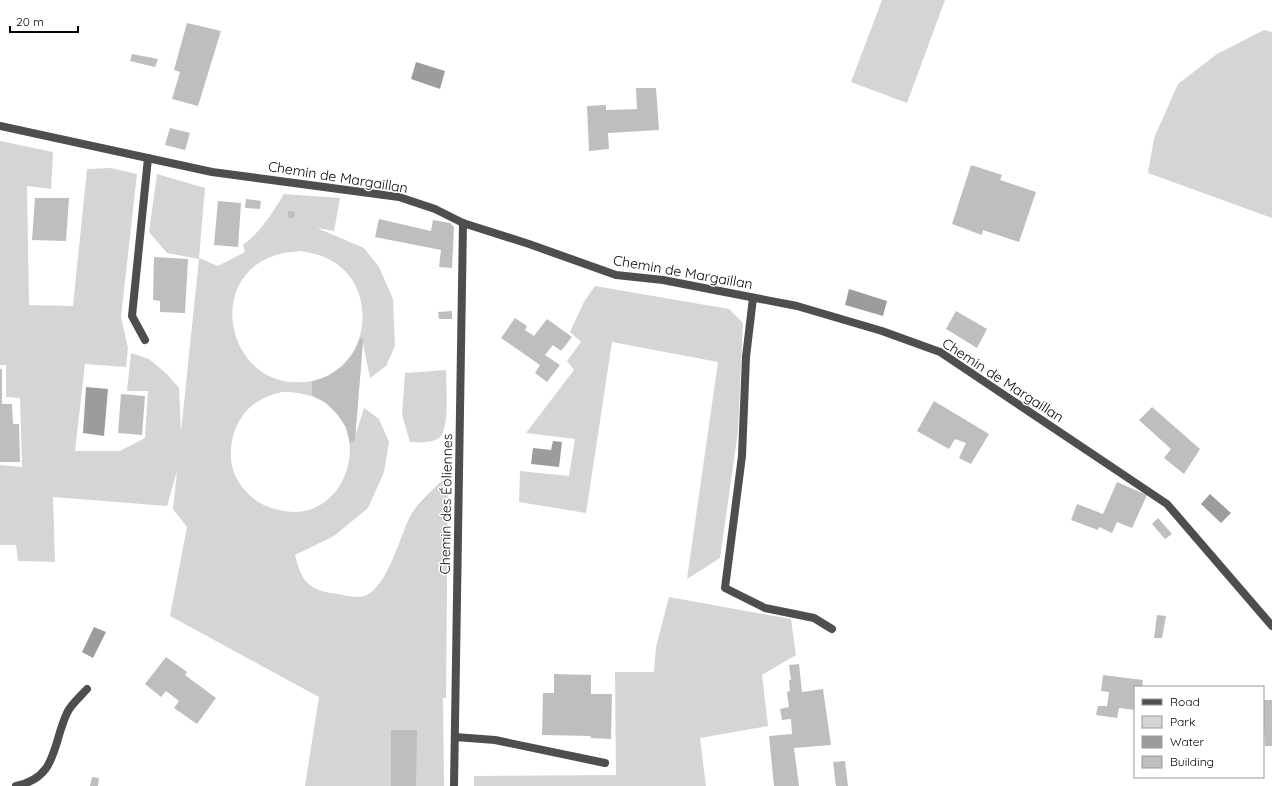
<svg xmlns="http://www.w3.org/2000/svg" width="1272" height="786" font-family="Quicksand,sans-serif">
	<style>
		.green { fill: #d5d5d5; fill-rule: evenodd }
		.water { fill: #9c9c9c }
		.building { fill: #bebebe }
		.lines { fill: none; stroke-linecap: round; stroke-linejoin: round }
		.service { stroke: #4e4e4e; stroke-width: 8 }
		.minor { stroke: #4e4e4e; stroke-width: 8 }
		.labels { text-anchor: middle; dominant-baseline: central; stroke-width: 3; stroke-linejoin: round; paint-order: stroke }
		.street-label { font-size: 14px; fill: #000; stroke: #fff }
	</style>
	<rect width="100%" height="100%" fill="#fff"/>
	<!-- green -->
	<g class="green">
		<path d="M882 0H945L907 103 851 82Z"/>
		<path d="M1264 30 1272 32V218L1148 173 1154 138 1178 84 1217 54Z"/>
		<path d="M0 141 53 152 51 189 27 186 29 305 73 306 87 169 111 168 137 174 121 317 128 348 126 367 85 364 75 451H120L145 438 148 391H127L131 353 149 359 167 374 179 388 181 432 199 259 167 253 149 232 157 174 205 188 199 258 218 266 245 252 243 245C261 231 272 214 284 194L340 198 334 231 317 228 364 248 379 267 393 299 395 346 386 366 370 378 363 343 355 437 364 408 379 419 389 442 384 472 368 508 334 536 295 555C301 578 306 589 331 593 340 594 350 597 358 597 387 597 400 532 412 513 421 499 436 487 448 475L446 698H443L444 786H305L319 697 170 616 187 527 173 509 177 471 167 506 53 497 55 562 18 561 16 545H0V465L22 467 20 398 6 397V365H0ZM300 251C312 253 322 255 332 261 366 280 372 329 348 359 337 372 322 381 304 382 232 389 204 287 268 258 279 253 289 252 300 251ZM281 392C387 390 358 530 279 510 261 506 248 497 238 481 224 457 231 421 254 404 262 398 271 395 281 392Z"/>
		<path d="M595 286 729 309 743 323 738 431 720 558 687 579 718 362 612 342 586 513 519 502 520 471 569 476 575 439 526 433 574 370 567 361 581 342 570 332 584 302Z"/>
		<path d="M446 370C446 385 450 428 440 437 432 444 419 442 410 442L402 415 405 373Z"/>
		<path d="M669 597 791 619 796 655 762 675 768 726 700 738 706 786H474V776L616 775 615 672H654L656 647Z"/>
	</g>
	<!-- water -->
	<g class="water">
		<path d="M416 62 445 71 440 89 411 79Z"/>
		<path d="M849 289 887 301 883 316 845 305Z"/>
		<path d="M86 387 108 389 104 436 83 433Z"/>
		<path d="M553 441 562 442 559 467 531 464 533 448 551 450Z"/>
		<path d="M1210 494 1231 513 1221 523 1201 504Z"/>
		<path d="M94 627 106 632 93 658 82 652Z"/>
	</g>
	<!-- building -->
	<g class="building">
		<path d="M187 23 221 31 198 106 172 99 180 72 174 70Z"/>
		<path d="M132 54 158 59 155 67 130 61Z"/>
		<path d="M636 88H656L659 130 608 133 609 149 589 151 587 106 606 105V110L637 109Z"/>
		<path d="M170 128 190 133 185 150 165 145Z"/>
		<path d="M971 165 1002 175 1000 180 1036 192 1019 242 983 230 982 235 952 224Z"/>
		<path d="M35 198H69L66 241 32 240Z"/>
		<path d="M246 199 261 201 260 209 245 208Z"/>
		<path d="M218 201 241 203 238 247 214 245Z"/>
		<path d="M288 211 295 212 294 218 288 217Z"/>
		<path d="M379 219 431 231 433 220 450 223 454 227 452 268 439 267 441 250 375 237Z"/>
		<path d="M154 257 188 259 185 313 160 312V301L153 300Z"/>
		<path d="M452 311V319H439L438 312Z"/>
		<path d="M956 311 987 329 977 348 946 329Z"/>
		<path d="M515 318 527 326 525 330 534 336 547 319 572 337 561 351 553 345 545 355 560 365 547 382 535 373 540 365 501 338Z"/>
		<path d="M361 337 363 340 355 440 350 443 346 427 337 414 326 403 312 395V382L328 376 343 366 354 352Z"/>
		<path d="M0 369H2V404H12L13 424H19L20 462H0Z"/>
		<path d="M121 394 145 396 142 435 118 433Z"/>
		<path d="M934 401 989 434 971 464 959 458 966 443 955 439 949 449 917 431Z"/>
		<path d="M1152 407 1200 449 1184 474 1164 458 1171 449 1139 420Z"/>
		<path d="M1117 482 1147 495 1132 528 1117 522 1112 533 1099 527 1098 530 1071 520 1077 504 1103 514Z"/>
		<path d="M1158 518 1172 534 1165 539 1152 524Z"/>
		<path d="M1157 615 1166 616 1162 638H1154Z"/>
		<path d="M166 657 187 672 185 675 216 698 197 724 174 708 179 701 166 691 161 697 145 684Z"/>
		<path d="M799 664 802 692 823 689 831 745 794 748 799 786H774L769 736 792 734 791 719 782 720 780 709 789 707 787 692 790 691 789 680H791L789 665Z"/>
		<path d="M554 674 591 675V694H612L611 739 590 738 591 736 542 735 543 693H554Z"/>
		<path d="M1103 675 1143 680 1142 687H1135V710L1119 708 1117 718 1096 715 1098 706H1107L1109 692 1101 691Z"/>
		<path d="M1263 700H1272V746H1265Z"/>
		<path d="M391 730H417L416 786H391Z"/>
		<path d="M845 761 848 786H836L833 762Z"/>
		<path d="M92 777 99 778 98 786H90Z"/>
	</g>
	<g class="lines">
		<!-- service -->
		<g class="service">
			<path d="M753 298 746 357 742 456 725 588 765 608 814 618 832 629"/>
			<path d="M145 340 132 316 148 158"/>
			<path d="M455 737 495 740 605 763"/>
			<path d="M16 786C58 777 52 745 67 713 71 704 81 696 87 689"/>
		</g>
		<!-- minor -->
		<g class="minor">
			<path d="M0 126 212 172 399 197 435 209 463 223 529 244 616 275 663 280 797 306 882 331 940 352 1167 504 1272 626"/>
			<path d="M454 786 463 223"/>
		</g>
	</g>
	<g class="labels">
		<!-- street labels -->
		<g class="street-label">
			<text transform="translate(338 177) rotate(9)">Chemin de Margaillan</text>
			<text transform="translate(683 272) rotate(10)">Chemin de Margaillan</text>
			<text transform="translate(1003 380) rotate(33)">Chemin de Margaillan</text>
			<text transform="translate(446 504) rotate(-89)">Chemin des Éoliennes</text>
		</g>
	</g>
	<!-- legend -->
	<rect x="1134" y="686" width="130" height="92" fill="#ffffff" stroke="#999999"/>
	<rect x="1142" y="699" width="20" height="6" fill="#4e4e4e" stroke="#999999"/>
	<text x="1170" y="706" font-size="12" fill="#000000">Road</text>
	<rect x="1142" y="716" width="20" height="12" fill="#d5d5d5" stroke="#999999"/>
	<text x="1170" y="726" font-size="12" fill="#000000">Park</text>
	<rect x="1142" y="736" width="20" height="12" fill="#9c9c9c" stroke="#999999"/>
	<text x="1170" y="746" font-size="12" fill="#000000">Water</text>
	<rect x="1142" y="756" width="20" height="12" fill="#bebebe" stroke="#999999"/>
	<text x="1170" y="766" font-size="12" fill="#000000">Building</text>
	<!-- scale -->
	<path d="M10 26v6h68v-6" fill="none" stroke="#000000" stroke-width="2"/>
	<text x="16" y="26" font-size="12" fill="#000000" stroke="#ffffff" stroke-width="3" paint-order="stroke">20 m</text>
</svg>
